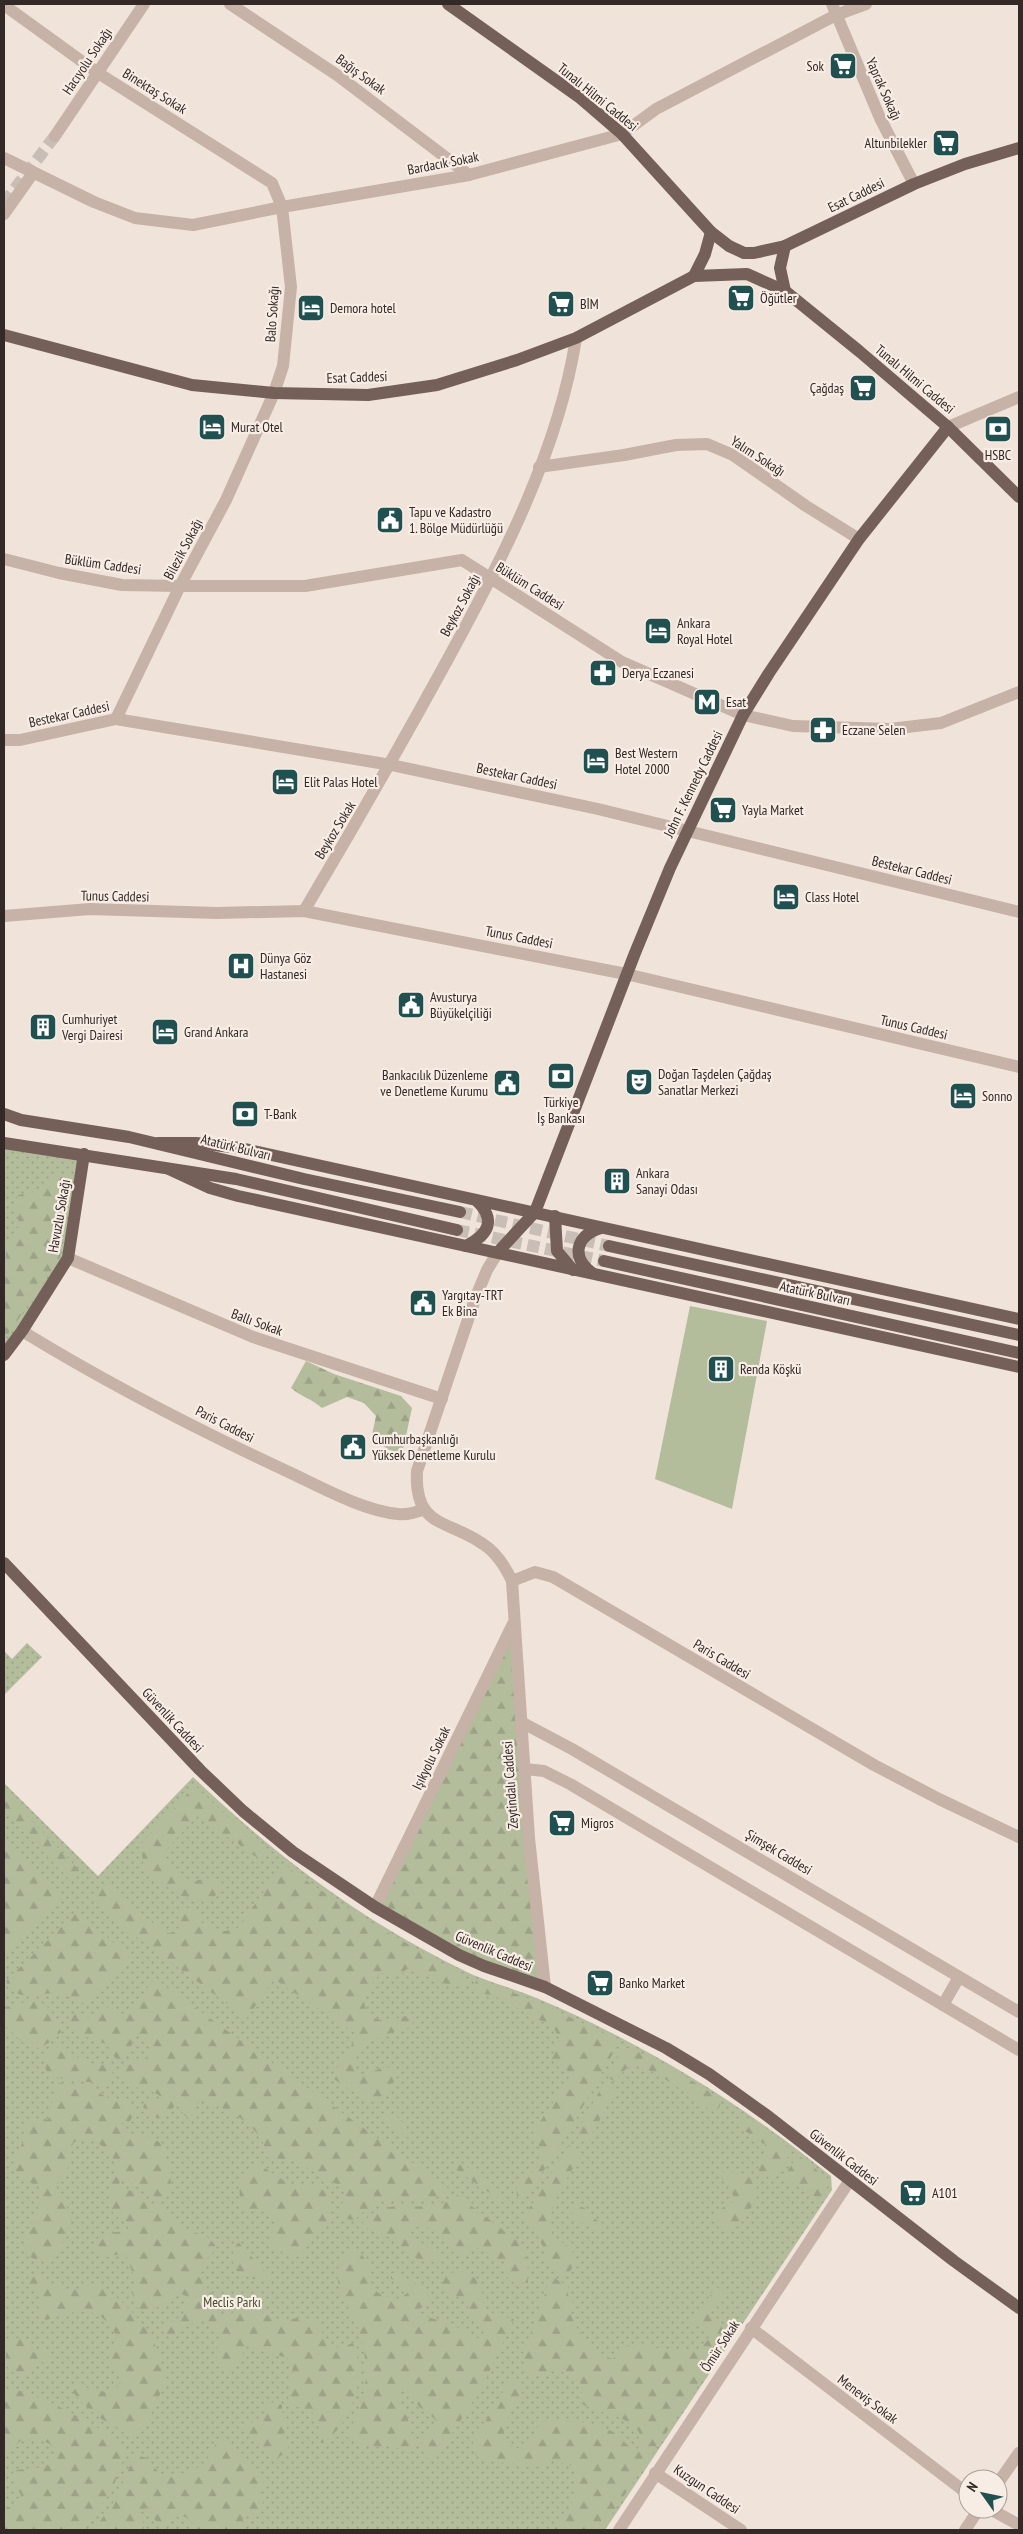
<svg xmlns="http://www.w3.org/2000/svg" width="1023" height="2534" font-family="'PT Sans Narrow',sans-serif">
	<style>
		.grass { fill: url(#grass-dots) }
		.forest { fill: url(#forest-firs) }
		.garden { fill: #b4bd9b }
		.lines { fill: none; stroke-linecap: round; stroke-linejoin: round }
		.minor-tunnel { stroke: #c9beb6; stroke-width: 12; stroke-dasharray: 12 6; stroke-linecap: butt }
		.major-tunnel { stroke: #c9beb6; stroke-width: 12; stroke-dasharray: 12 6; stroke-linecap: butt }
		.minor { stroke: #c6b2a7; stroke-width: 12 }
		.major { stroke: #746059; stroke-width: 12 }
		.labels { text-anchor: middle; dominant-baseline: central; stroke-width: 4.5; stroke-linejoin: round; paint-order: stroke }
		.street-label { font-size: 14px; fill: #332927; stroke: #f7ede5 }
		.poi-label { font-size: 14px; fill: #332927; stroke: #f7ede5; text-anchor: start }
		.park-label { font-size: 14px; fill: #454f2d; stroke: #f7ede5 }
	</style>
	<defs>
		<pattern id="grass-dots" width="8" height="8" patternUnits="userSpaceOnUse" patternTransform="scale(1.25)"><rect width="8" height="8" fill="#b4bd9b"/><path d="M2 2h.1M6 6h.1" fill="none" stroke="#9ba286" stroke-width="1.8" stroke-linecap="round"/></pattern>
		<pattern id="forest-firs" width="22" height="20" patternUnits="userSpaceOnUse" patternTransform="scale(1.25)"><rect width="22" height="20" fill="#b4bd9b"/><path d="M5 1l3.5 6h-7zM16 11l3.5 6h-7z" fill="#9ba286"/></pattern>
	</defs>
	<rect width="100%" height="100%" fill="#efe3da"/>
	<!-- grass -->
	<g class="grass">
		<path d="M4 1143 84 1154 68 1258 4 1355Z"/>
		<path d="M27 1643 42 1657 4 1695V1651L12 1659Z"/>
		<path d="M193 1777C276 1856 358 1918 461 1969 486 1982 514 1988 539 1999 645 2044 742 2104 831 2176L832 2190 605 2530H4V1783L98 1876Z"/>
	</g>
	<!-- forest -->
	<g class="forest">
		<path d="M72 1174 60 1258 4 1340 6 1243 19 1226C18 1214 14 1206 18 1195L34 1192 54 1177Z"/>
		<path d="M306 1361 334 1374 401 1396 412 1408 402 1454C390 1452 379 1445 372 1435L376 1416 364 1403 347 1397 322 1408C312 1399 300 1396 291 1388Z"/>
		<path d="M514 1621 545 1987 509 1975 375 1907Z"/>
		<path d="M193 1784 232 1821 271 1853 260 1859 244 1850 236 1841 212 1830 206 1819 197 1816 165 1851V1863L175 1873 192 1882 206 1878 218 1880 223 1887 213 1898 194 1900 178 1895 161 1882 143 1865 141 1844 189 1792 188 1788Z"/>
		<path d="M4 1792 80 1871 71 1881 4 1811Z"/>
		<path d="M4 1840 60 1897 4 1953Z"/>
		<path d="M283 1864C341 1907 402 1941 465 1976L464 1984 453 1987 408 1968 401 1974 381 1973C372 1984 356 2001 370 2015 374 2019 383 2021 389 2020 401 2019 402 2014 416 2017L410 2027C386 2035 352 2040 355 2073L364 2075 386 2066 396 2073C393 2090 384 2095 370 2103L331 2077 358 2035 274 1979 247 2018 135 1936 91 1898 107 1883 150 1921 168 1933 177 1932 180 1924 177 1913 185 1907 195 1911 202 1923 221 1932 238 1928Z"/>
		<path d="M77 1912 129 1956C123 1976 114 1975 100 1987 93 1993 91 1998 83 2003L59 1993 21 1995 9 1989 6 1981Z"/>
		<path d="M476 1979 538 2002 620 2041 566 2136 526 2198 519 2202 516 2191 520 2179C546 2168 545 2154 533 2132L572 2074 551 2059 559 2038 553 2027 493 1995 483 1994 475 1987Z"/>
		<path d="M152 1982H159L449 2189C429 2208 400 2192 376 2202 369 2206 361 2215 354 2220L347 2219 341 2213C340 2205 347 2198 343 2190 340 2184 303 2165 295 2162 286 2159 280 2163 268 2158 261 2124 232 2111 201 2100L195 2106 194 2115 189 2119 184 2115 178 2106H174L170 2114 162 2119 154 2117 143 2107 146 2101H159L160 2096C145 2084 123 2093 120 2069L125 2062 148 2058 151 2050 148 2040 143 2034H137L125 2058 118 2060C110 2055 111 2047 103 2042 87 2033 79 2043 67 2022L70 2015 81 2013 89 2018 94 2017 102 2007 112 2008 117 2015C132 2019 142 1993 152 1982Z"/>
		<path d="M29 2000C49 2001 55 2015 61 2032L54 2040 39 2048 27 2046 4 2025V2007L18 2005Z"/>
		<path d="M58 2047C70 2048 73 2056 82 2060 93 2066 104 2062 113 2069L112 2077 103 2084 52 2077 46 2070 44 2062 50 2050Z"/>
		<path d="M623 2047C658 2056 691 2081 721 2099L720 2106 714 2112C698 2102 648 2063 632 2066 624 2068 620 2076 615 2082L608 2077Z"/>
		<path d="M59 2083C69 2085 77 2085 87 2086 94 2087 101 2095 108 2098 121 2103 131 2095 134 2115L130 2121 122 2123 120 2128C131 2139 147 2132 159 2142 166 2148 174 2185 170 2193 168 2197 164 2199 161 2201L123 2178 119 2184 169 2213 182 2227 207 2237 215 2245V2250L203 2263 201 2270 202 2279 211 2294V2307C232 2327 231 2304 252 2308 261 2309 270 2319 280 2321 288 2322 298 2316 307 2318 323 2321 322 2346 340 2348 346 2349 348 2343 354 2343 356 2352 359 2362 359 2370 358 2398 346 2429 321 2443L318 2438C320 2426 318 2419 310 2410 268 2404 301 2381 290 2359L246 2345 237 2367 228 2372C209 2366 220 2346 219 2331 199 2311 190 2326 170 2336L162 2331C169 2318 189 2322 186 2296L179 2293 152 2311H141C129 2302 132 2293 137 2279 129 2271 131 2261 124 2253L102 2258 95 2253C93 2227 113 2236 128 2229L129 2225C124 2219 116 2219 112 2211 101 2191 126 2172 110 2153 100 2142 77 2129 70 2150 69 2154 71 2160 69 2165 66 2173 56 2179 57 2189 59 2198 69 2208 72 2219 64 2235 64 2249 52 2262 41 2262 20 2258 24 2243 29 2223 44 2209 39 2187L16 2175 13 2160 23 2142 24 2130 29 2121 43 2117 47 2120 50 2117 48 2109 53 2101 55 2085Z"/>
		<path d="M604 2083 615 2091 587 2144 575 2135Z"/>
		<path d="M389 2112C401 2119 408 2123 408 2138L378 2115Z"/>
		<path d="M745 2117 781 2140 792 2151 775 2176 769 2178 758 2170 761 2157 766 2151 765 2144 745 2131 740 2124Z"/>
		<path d="M569 2145 582 2154C571 2173 543 2210 552 2232 556 2241 566 2243 572 2250L575 2263 567 2276 549 2267C544 2246 538 2232 522 2217L533 2203Z"/>
		<path d="M798 2155 827 2178V2189L821 2200 783 2178Z"/>
		<path d="M458 2164C477 2170 499 2184 504 2203L454 2168Z"/>
		<path d="M260 2165 292 2186H319L331 2198 330 2221C307 2233 313 2238 301 2257 287 2256 277 2254 270 2242L275 2220C262 2202 257 2215 241 2209 239 2190 236 2169 260 2165Z"/>
		<path d="M731 2171C777 2176 752 2212 731 2231L724 2229 715 2221V2212L733 2202V2194L728 2190 729 2184 722 2179 720 2172Z"/>
		<path d="M457 2195 519 2242C528 2255 528 2267 528 2283L512 2282 505 2275 507 2263 477 2248H472L467 2254C451 2254 449 2250 443 2236 433 2229 422 2224 410 2228L409 2234C418 2245 432 2247 442 2256V2260C416 2269 405 2246 386 2235 378 2230 368 2232 362 2223 367 2219 374 2211 380 2209 406 2201 435 2215 457 2195Z"/>
		<path d="M575 2205 585 2208 586 2214 597 2220 601 2226 599 2230C589 2228 574 2220 571 2210Z"/>
		<path d="M239 2243 271 2278C260 2284 242 2276 233 2268V2245Z"/>
		<path d="M349 2250 360 2252C363 2257 367 2261 369 2266 370 2270 369 2274 369 2278 370 2292 387 2299 400 2299L407 2293V2288L390 2278 392 2273C406 2276 426 2287 432 2301L429 2305 418 2309V2315L451 2323 474 2339 481 2337 484 2331 472 2318 464 2298 446 2294 442 2285 446 2275C462 2268 478 2272 482 2292 483 2297 482 2302 485 2307 492 2316 504 2317 514 2319L482 2387 434 2462 426 2457 420 2446C424 2435 433 2432 436 2421 432 2415 428 2415 423 2410 415 2404 413 2394 405 2388L399 2390V2398L406 2412 414 2443 408 2451 391 2446 379 2447 365 2445 345 2436C346 2429 352 2426 355 2420 369 2393 368 2362 360 2334 352 2306 321 2277 349 2250Z"/>
		<path d="M549 2274 568 2287V2295L574 2304 570 2313C577 2331 593 2355 613 2359L621 2348 632 2344 669 2350 699 2349 710 2338 709 2331 703 2327 693 2326 691 2323 716 2287 724 2292 709 2315 734 2332 601 2530H551C570 2513 580 2494 575 2467L554 2460 531 2468C512 2460 492 2466 475 2455L473 2442 511 2378 520 2382 525 2388C514 2404 502 2422 504 2443L523 2450 532 2439 540 2422C563 2420 596 2420 616 2434 624 2440 627 2447 637 2450 655 2418 599 2415 582 2404V2385C565 2366 555 2369 533 2377L527 2371 522 2356 547 2289Z"/>
		<path d="M30 2275C47 2275 50 2286 65 2289 76 2292 85 2285 95 2286 112 2287 143 2322 151 2337 159 2350 162 2366 166 2381L148 2421 134 2438C110 2425 89 2413 72 2391L76 2384C91 2389 106 2397 119 2386L120 2379 109 2358 117 2337C100 2302 76 2310 46 2320L38 2313C42 2298 39 2291 27 2282Z"/>
		<path d="M15 2338 30 2341 33 2351 36 2353 41 2348 52 2354 48 2361 36 2364 31 2373 26 2377C3 2372 4 2362 8 2341Z"/>
		<path d="M14 2389C55 2401 91 2423 126 2446 121 2478 104 2508 80 2530H4V2509L13 2506 21 2495 11 2478 14 2471C26 2467 33 2471 48 2465L54 2453 50 2444 33 2437 20 2441 12 2450 4 2451V2391Z"/>
		<path d="M274 2402 282 2405V2412L291 2424 285 2429 284 2437 289 2443 287 2451 274 2461 243 2429 264 2414 267 2406Z"/>
		<path d="M221 2439 266 2485 260 2493 263 2501 261 2511 249 2514 243 2520V2530H196L190 2518 179 2516 161 2525 155 2520 149 2507 142 2510 139 2518 145 2525 143 2530H94L117 2497 135 2454 146 2458 161 2475C179 2474 197 2474 208 2458 213 2450 213 2445 221 2439Z"/>
	</g>
	<!-- garden -->
	<path class="garden" d="M690 1306 767 1321 732 1509 655 1479Z"/>
	<g class="lines">
		<!-- minor-tunnel -->
		<path class="minor-tunnel" d="M4 203 55 136"/>
		<!-- major-tunnel -->
		<g class="major-tunnel">
			<path d="M460 1212 609 1246"/>
			<path d="M457 1230 604 1261"/>
		</g>
		<!-- minor -->
		<g class="minor">
			<path d="M230 4 337 75 469 175"/>
			<path d="M832 4 880 118 914 184"/>
			<path d="M4 5 98 73 272 183 282 207 291 287 283 366 274 393 226 500 180 586 116 719"/>
			<path d="M55 136 144 4"/>
			<path d="M4 158 94 202 135 218 193 225 282 207 469 175 622 134 656 109 836 15 866 4"/>
			<path d="M4 214 33 173"/>
			<path d="M948 427 1019 397"/>
			<path d="M539 467 624 455 676 445 707 444 733 455 806 506 859 539"/>
			<path d="M4 559 59 573 122 585 180 586H305L462 560 622 662 743 715 793 726 890 729 941 723 1019 692"/>
			<path d="M4 740H20L116 719 391 765 598 809 1019 912"/>
			<path d="M304 911C354 827 402 743 449 657 502 560 559 449 576 338"/>
			<path d="M4 916 90 909 217 913 304 911 626 974 1019 1067"/>
			<path d="M498 1252 487 1270 475 1299 417 1471C414 1528 447 1519 483 1544 497 1553 505 1566 512 1581L529 1838 545 1987"/>
			<path d="M68 1258 253 1337 442 1399"/>
			<path d="M22 1331C110 1385 202 1432 295 1475 324 1489 365 1511 398 1514 407 1515 415 1513 424 1509"/>
			<path d="M512 1581 535 1572 553 1577 874 1765 939 1799 1019 1837"/>
			<path d="M521 1722 572 1749 1019 2012"/>
			<path d="M525 1769 544 1771 570 1784 1019 2050"/>
			<path d="M375 1907 513 1624"/>
			<path d="M943 2005 959 1977"/>
			<path d="M751 2328 968 2494"/>
			<path d="M655 2473 741 2530"/>
			<path d="M998 2483 1019 2453"/>
			<path d="M990 2509 1019 2525"/>
			<path d="M619 2530 850 2180"/>
			<path d="M965 2530 979 2509"/>
		</g>
		<!-- major -->
		<g class="major">
			<path d="M448 4 579 97 622 134 711 232 729 246 744 253H754L785 246 914 184 965 164 1019 148"/>
			<path d="M785 246 780 268 785 291"/>
			<path d="M694 276 705 254 711 232"/>
			<path d="M4 335 192 385 274 393 368 395 437 385 517 360 576 338 694 276 747 274 785 291 859 351 948 427 1019 497"/>
			<path d="M4 1114 21 1120 129 1137 304 1179 460 1212"/>
			<path d="M4 1143 236 1179 457 1230"/>
			<path d="M158 1143H196L240 1148 1019 1319"/>
			<path d="M169 1169 210 1188 238 1196 1019 1367"/>
			<path d="M555 1216 557 1251 573 1270"/>
			<path d="M466 1246C490 1234 496 1219 476 1200"/>
			<path d="M609 1246 1019 1335"/>
			<path d="M498 1252 535 1212 635 953 670 868 743 715 769 673 859 539 948 427"/>
			<path d="M604 1261 1019 1353"/>
			<path d="M592 1273C571 1257 575 1236 601 1228"/>
			<path d="M4 1355 22 1331 68 1258 84 1154"/>
			<path d="M4 1563 200 1770 243 1811 293 1852 375 1907 459 1955 484 1966 545 1987 666 2048 709 2074 769 2117 954 2261 1019 2308"/>
		</g>
	</g>
	<!-- icons -->
	<defs>
		<g id="supermarket-square" transform="scale(1.4375)"><rect x="-9" y="-9" width="18" height="18" rx="4" fill="#205150" stroke="#f7ede5"/><path d="M-6-5.5h2.5l.6 2H6L4.5 2H-2.5L-4.4-4H-6ZM-1.5 3.2a1.3 1.3 0 1 0 .1 0ZM3 3.2a1.3 1.3 0 1 0 .1 0Z" fill="#fff"/></g>
		<g id="hotel-square" transform="scale(1.4375)"><rect x="-9" y="-9" width="18" height="18" rx="4" fill="#205150" stroke="#f7ede5"/><path d="M-6-4.5h1.5V1H6V5H4.5V3h-9V5H-6ZM-4 0a1.8 1.8 0 1 1 3.6 0ZM.5 0V-2.5h3Q6-2.5 6 0Z" fill="#fff"/></g>
		<g id="bank-square" transform="scale(1.4375)"><rect x="-9" y="-9" width="18" height="18" rx="4" fill="#205150" stroke="#f7ede5"/><path d="M-6-4H6V4H-6ZM0-2.3a2.3 2.3 0 1 0 0 4.6a2.3 2.3 0 1 0 0-4.6Z" fill="#fff"/></g>
		<g id="civic-square" transform="scale(1.4375)"><rect x="-9" y="-9" width="18" height="18" rx="4" fill="#205150" stroke="#f7ede5"/><path d="M-.6-6.5H3V-4.5H.6V-3L4-1V1h2V6H-6V1h2V-1L-.6-3ZM-1.2 2.5V6h2.4V2.5Z" fill="#fff"/></g>
		<g id="pharmacy-square" transform="scale(1.4375)"><rect x="-9" y="-9" width="18" height="18" rx="4" fill="#205150" stroke="#f7ede5"/><path d="M-2-6h4v4h4v4h-4v4h-4v-4h-4v-4h4Z" fill="#fff"/></g>
		<g id="metro-square" transform="scale(1.4375)"><rect x="-9" y="-9" width="18" height="18" rx="4" fill="#205150" stroke="#f7ede5"/><path d="M-5.5 5V-5H-3L0 0L3-5H5.5V5H3V-.5L0 4L-3-.5V5Z" fill="#fff"/></g>
		<g id="hospital-square" transform="scale(1.4375)"><rect x="-9" y="-9" width="18" height="18" rx="4" fill="#205150" stroke="#f7ede5"/><path d="M-5-5h3v3.5h4V-5h3V5h-3V1.5h-4V5h-3Z" fill="#fff"/></g>
		<g id="building-square" transform="scale(1.4375)"><rect x="-9" y="-9" width="18" height="18" rx="4" fill="#205150" stroke="#f7ede5"/><path d="M-4-6H4V6H1V3H-1V6H-4ZM-2.5-4.3h1.7v1.8h-1.7ZM.8-4.3h1.7v1.8H.8ZM-2.5-1h1.7V.8h-1.7ZM.8-1h1.7V.8H.8Z" fill="#fff"/></g>
		<g id="theatre-square" transform="scale(1.4375)"><rect x="-9" y="-9" width="18" height="18" rx="4" fill="#205150" stroke="#f7ede5"/><path d="M-5-5.5Q0-4 5-5.5V0Q5 5 0 6Q-5 5-5 0ZM-3.3-2.5H-1v1.5H-3.3ZM1-2.5H3.3v1.5H1ZM-2.8 1Q0 5.5 2.8 1Z" fill="#fff"/></g>
	</defs>
	<g fill-rule="evenodd">
		<use href="#supermarket-square" x="843" y="66"/>
		<use href="#supermarket-square" x="946" y="143"/>
		<use href="#supermarket-square" x="741" y="298"/>
		<use href="#supermarket-square" x="561" y="304"/>
		<use href="#hotel-square" x="311" y="308"/>
		<use href="#supermarket-square" x="863" y="388"/>
		<use href="#hotel-square" x="212" y="427"/>
		<use href="#bank-square" x="998" y="429"/>
		<use href="#civic-square" x="390" y="520"/>
		<use href="#hotel-square" x="658" y="631"/>
		<use href="#pharmacy-square" x="603" y="673"/>
		<use href="#metro-square" x="707" y="702"/>
		<use href="#pharmacy-square" x="823" y="730"/>
		<use href="#hotel-square" x="596" y="761"/>
		<use href="#hotel-square" x="285" y="782"/>
		<use href="#supermarket-square" x="723" y="810"/>
		<use href="#hotel-square" x="786" y="897"/>
		<use href="#hospital-square" x="241" y="966"/>
		<use href="#civic-square" x="411" y="1005"/>
		<use href="#building-square" x="43" y="1027"/>
		<use href="#hotel-square" x="165" y="1032"/>
		<use href="#bank-square" x="561" y="1076"/>
		<use href="#theatre-square" x="639" y="1082"/>
		<use href="#civic-square" x="507" y="1083"/>
		<use href="#hotel-square" x="963" y="1096"/>
		<use href="#bank-square" x="245" y="1114"/>
		<use href="#building-square" x="617" y="1181"/>
		<use href="#civic-square" x="423" y="1303"/>
		<use href="#building-square" x="721" y="1369"/>
		<use href="#civic-square" x="353" y="1447"/>
		<use href="#supermarket-square" x="562" y="1823"/>
		<use href="#supermarket-square" x="600" y="1983"/>
		<use href="#supermarket-square" x="913" y="2193"/>
	</g>
	<g class="labels">
		<!-- street labels -->
		<g class="street-label">
			<text transform="translate(87 61) rotate(-56)">Hacıyolu Sokağı</text>
			<text transform="translate(361 74) rotate(36)">Bağış Sokak</text>
			<text transform="translate(884 89) rotate(66)">Yaprak Sokağı</text>
			<text transform="translate(155 91) rotate(32)">Binektaş Sokak</text>
			<text transform="translate(598 97) rotate(39)">Tunalı Hilmi Caddesi</text>
			<text transform="translate(443 163) rotate(-11)">Bardacık Sokak</text>
			<text transform="translate(856 195) rotate(-26)">Esat Caddesi</text>
			<text transform="translate(272 314) rotate(-86)">Balo Sokağı</text>
			<text transform="translate(357 377) rotate(-2)">Esat Caddesi</text>
			<text transform="translate(915 379) rotate(40)">Tunalı Hilmi Caddesi</text>
			<text transform="translate(758 456) rotate(33)">Yalım Sokağı</text>
			<text transform="translate(183 549) rotate(-62)">Bilezik Sokağı</text>
			<text transform="translate(103 564) rotate(8)">Büklüm Caddesi</text>
			<text transform="translate(530 586) rotate(32)">Büklüm Caddesi</text>
			<text transform="translate(460 605) rotate(-62)">Beykoz Sokağı</text>
			<text transform="translate(69 714) rotate(-12)">Bestekar Caddesi</text>
			<text transform="translate(517 776) rotate(12)">Bestekar Caddesi</text>
			<text transform="translate(693 784) rotate(-64)">John F. Kennedy Caddesi</text>
			<text transform="translate(335 830) rotate(-59)">Beykoz Sokak</text>
			<text transform="translate(912 870) rotate(14)">Bestekar Caddesi</text>
			<text transform="translate(115 896) rotate(1)">Tunus Caddesi</text>
			<text transform="translate(519 937) rotate(11)">Tunus Caddesi</text>
			<text transform="translate(914 1027) rotate(13)">Tunus Caddesi</text>
			<text transform="translate(236 1147) rotate(14)">Atatürk Bulvarı</text>
			<text transform="translate(59 1216) rotate(-80)">Havuzlu Sokağı</text>
			<text transform="translate(815 1293) rotate(12)">Atatürk Bulvarı</text>
			<text transform="translate(257 1322) rotate(20)">Ballı Sokak</text>
			<text transform="translate(225 1424) rotate(27)">Paris Caddesi</text>
			<text transform="translate(722 1659) rotate(31)">Paris Caddesi</text>
			<text transform="translate(173 1720) rotate(47)">Güvenlik Caddesi</text>
			<text transform="translate(431 1758) rotate(-64)">Işıkyolu Sokak</text>
			<text transform="translate(510 1785) rotate(-94)">Zeytindalı Caddesi</text>
			<text transform="translate(779 1852) rotate(31)">Şimşek Caddesi</text>
			<text transform="translate(494 1951) rotate(23)">Güvenlik Caddesi</text>
			<text transform="translate(844 2157) rotate(38)">Güvenlik Caddesi</text>
			<text transform="translate(720 2346) rotate(-57)">Ömür Sokak</text>
			<text transform="translate(868 2399) rotate(37)">Meneviş Sokak</text>
			<text transform="translate(707 2489) rotate(34)">Kuzgun Caddesi</text>
		</g>
		<!-- poi labels -->
		<g class="poi-label">
			<text x="824" y="66" text-anchor="end">Sok</text>
			<text x="927" y="143" text-anchor="end">Altunbilekler</text>
			<text x="760" y="298">Öğütler</text>
			<text x="580" y="304">BİM</text>
			<text x="330" y="308">Demora hotel</text>
			<text x="844" y="388" text-anchor="end">Çağdaş</text>
			<text x="231" y="427">Murat Otel</text>
			<text x="998" y="455" text-anchor="middle">HSBC</text>
			<text x="409" y="512">Tapu ve Kadastro<tspan x="409" dy="16">1. Bölge Müdürlüğü</tspan></text>
			<text x="677" y="623">Ankara<tspan x="677" dy="16">Royal Hotel</tspan></text>
			<text x="622" y="673">Derya Eczanesi</text>
			<text x="726" y="702">Esat</text>
			<text x="842" y="730">Eczane Selen</text>
			<text x="615" y="753">Best Western<tspan x="615" dy="16">Hotel 2000</tspan></text>
			<text x="304" y="782">Elit Palas Hotel</text>
			<text x="742" y="810">Yayla Market</text>
			<text x="805" y="897">Class Hotel</text>
			<text x="260" y="958">Dünya Göz<tspan x="260" dy="16">Hastanesi</tspan></text>
			<text x="430" y="997">Avusturya<tspan x="430" dy="16">Büyükelçiliği</tspan></text>
			<text x="62" y="1019">Cumhuriyet<tspan x="62" dy="16">Vergi Dairesi</tspan></text>
			<text x="184" y="1032">Grand Ankara</text>
			<text x="658" y="1074">Doğan Taşdelen Çağdaş<tspan x="658" dy="16">Sanatlar Merkezi</tspan></text>
			<text x="488" y="1075" text-anchor="end">Bankacılık Düzenleme<tspan x="488" dy="16">ve Denetleme Kurumu</tspan></text>
			<text x="982" y="1096">Sonno</text>
			<text x="561" y="1102" text-anchor="middle">Türkiye<tspan x="561" dy="16">İş Bankası</tspan></text>
			<text x="264" y="1114">T-Bank</text>
			<text x="636" y="1173">Ankara<tspan x="636" dy="16">Sanayi Odası</tspan></text>
			<text x="442" y="1295">Yargıtay-TRT<tspan x="442" dy="16">Ek Bina</tspan></text>
			<text x="740" y="1369">Renda Köşkü</text>
			<text x="372" y="1439">Cumhurbaşkanlığı<tspan x="372" dy="16">Yüksek Denetleme Kurulu</tspan></text>
			<text x="581" y="1823">Migros</text>
			<text x="619" y="1983">Banko Market</text>
			<text x="932" y="2193">A101</text>
		</g>
		<!-- park labels -->
		<g class="park-label">
			<text x="232" y="2302">Meclis Parkı</text>
		</g>
	</g>
	<!-- border -->
	<rect width="1023" height="2534" fill="none" stroke="#332927" stroke-width="10"/>
	<!-- north arrow -->
	<g transform="translate(983 2494) rotate(303)"><circle r="24" fill="#f7ede5" stroke="#a99f99"/>
	<path d="M0-4L9 19L0 12L-9 19Z" fill="#205150"/>
	<text y="-8" font-size="14" font-weight="bold" text-anchor="middle" fill="#332927">N</text>
	</g>
</svg>
